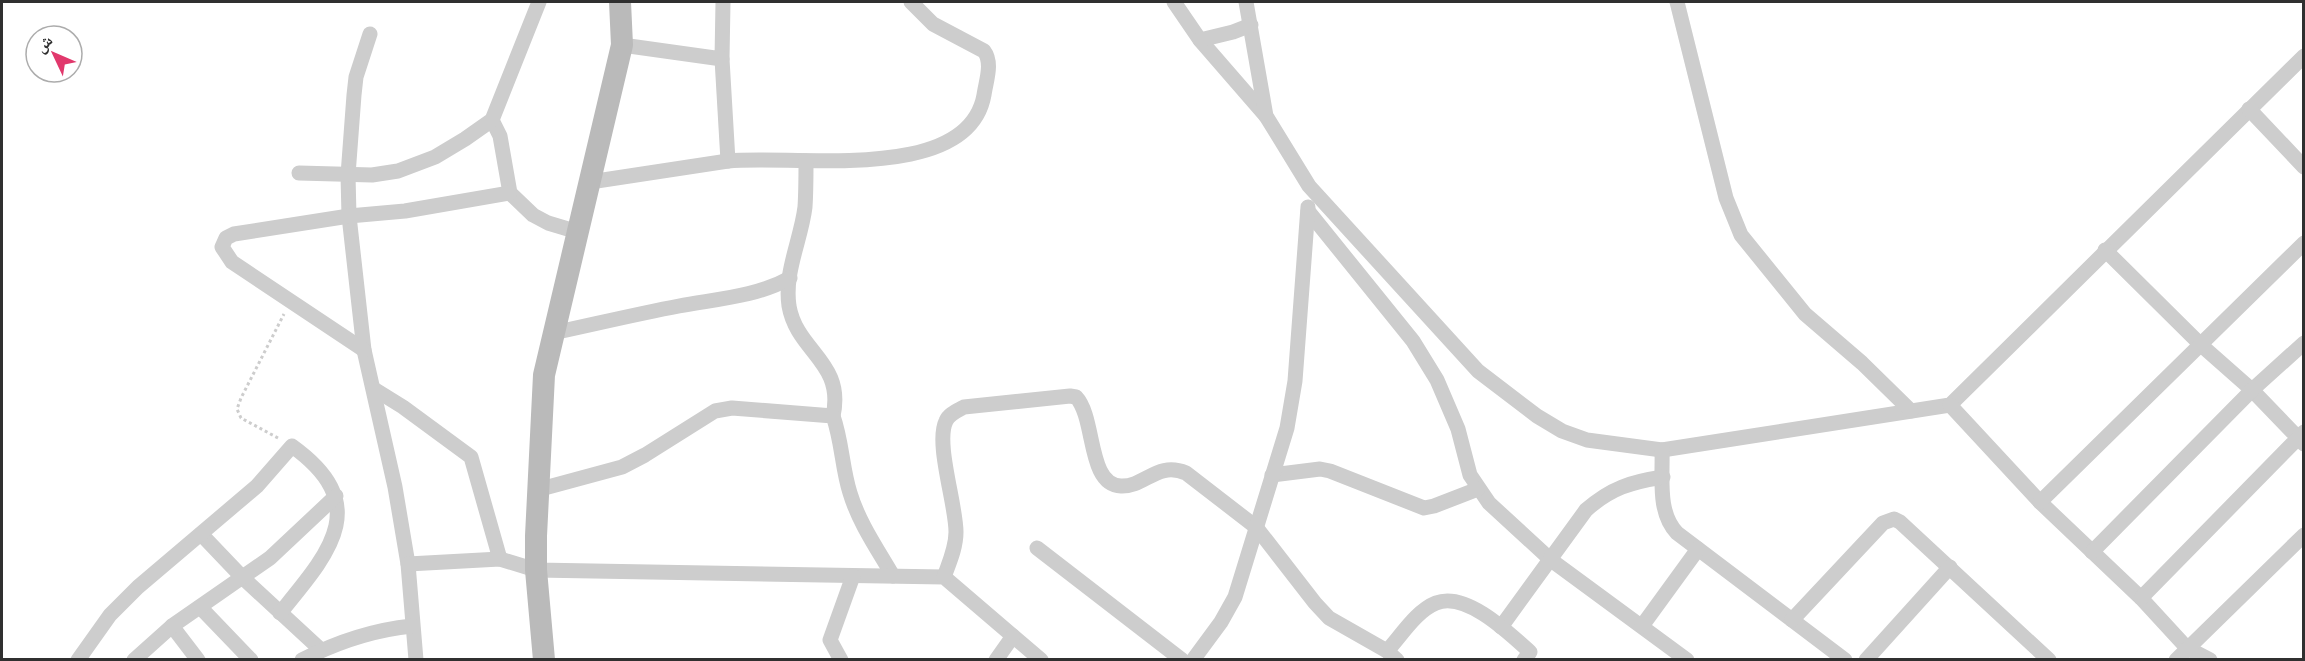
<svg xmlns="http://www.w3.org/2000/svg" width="2305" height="661" font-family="Arial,'Noto Naskh Arabic',sans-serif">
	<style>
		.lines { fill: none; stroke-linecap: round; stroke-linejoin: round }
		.path { stroke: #cdcdcd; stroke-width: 3; stroke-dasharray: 3 3; stroke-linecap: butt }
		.street { stroke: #cdcdcd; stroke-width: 15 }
		.secondary { stroke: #bababa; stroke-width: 22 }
	</style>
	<rect width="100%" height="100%" fill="#fff"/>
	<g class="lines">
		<!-- path -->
		<path class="path" d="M278 438 241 418 237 409 241 398 284 314"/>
		<!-- street -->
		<g class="street">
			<path d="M1174 2 1200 40 1266 116"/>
			<path d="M1246 2 1266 116 1309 186 1478 371 1537 416 1562 431 1587 440 1662 450 1950 405 2304 56"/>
			<path d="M1677 2 1726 198 1741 235 1805 314 1862 363 1911 411"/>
			<path d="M370 34 356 77 354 95 348 175 349 216 364 350 395 487 408 564 416 660"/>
			<path d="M1200 40 1233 32 1251 25"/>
			<path d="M622 45 722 59 723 2"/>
			<path d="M722 59 728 161C792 154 968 185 984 95 986 81 993 63 984 51L933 24 911 2"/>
			<path d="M2249 109 2304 167"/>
			<path d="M492 120 500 136 510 193 533 215 548 223 578 232"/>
			<path d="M806 161C806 176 806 192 805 207 801 240 784 272 789 306 797 352 845 362 833 416"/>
			<path d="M299 173 372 175 398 171 435 157 465 139 492 120 539 2"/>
			<path d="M590 182 728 161"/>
			<path d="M1308 211 1413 341 1437 380 1458 429 1470 475 1489 503 1551 560 1687 660"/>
			<path d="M2105 250 2201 345 2252 390 2304 444"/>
			<path d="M553 333C595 324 637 314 679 306 716 299 756 297 790 278"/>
			<path d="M364 350 232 262 222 247 226 238 234 234 349 216 405 211 510 193"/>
			<path d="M374 389 403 407 471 457 500 559"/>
			<path d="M1950 405 2040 502 2141 598 2187 648 2210 660"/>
			<path d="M1662 450C1663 478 1657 512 1677 533L1845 660"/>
			<path d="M1272 475 1320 469 1330 471 1424 508 1434 506 1478 489"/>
			<path d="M537 490 622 467 645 455 715 411 732 408 833 416C842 441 842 468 850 493 859 523 878 550 893 576"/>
			<path d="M2040 502 2304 243"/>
			<path d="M201 534 242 577 321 650"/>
			<path d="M1037 548 1182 660"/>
			<path d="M2092 552 2252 390 2304 343"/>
			<path d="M408 564 500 559 536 570 944 577 1041 660"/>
			<path d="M944 577C949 563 956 548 956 532 956 504 935 443 946 421 949 414 957 411 964 407L1070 396 1076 397C1096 418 1087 485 1121 486 1145 487 1157 461 1186 473L1256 527 1315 603 1329 618 1387 651"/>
			<path d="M2141 598 2304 432"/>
			<path d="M200 607 251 660"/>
			<path d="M1792 620 1883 523 1894 519 1900 522 2049 660"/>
			<path d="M172 626 198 660"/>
			<path d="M1642 626 1698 549"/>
			<path d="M1501 627 1586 510C1611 488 1631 482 1663 477"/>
			<path d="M78 660 110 615 138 587 257 486 292 446C374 505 329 553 280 613"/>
			<path d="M134 660 172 626 270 558 336 496"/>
			<path d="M302 660C337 642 373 630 412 626"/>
			<path d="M841 660 830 640 853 576"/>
			<path d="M996 660 1013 636"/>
			<path d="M1193 660 1221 622 1235 597 1287 428 1295 381 1308 207"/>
			<path d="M1397 660 1387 651C1401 636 1416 611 1436 603 1466 591 1509 633 1530 652L1524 660"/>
			<path d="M1866 660 1950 567"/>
			<path d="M2176 660 2304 535"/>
		</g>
		<!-- secondary -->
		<path class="secondary" d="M544 660 536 570V536L544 375 622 45 620 2"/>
	</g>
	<!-- border -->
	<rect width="2305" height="661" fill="none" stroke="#303030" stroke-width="6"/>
	<!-- north arrow -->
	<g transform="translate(54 54) rotate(314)"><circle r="28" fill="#ffffff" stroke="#acacac" stroke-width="1.5"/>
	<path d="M0-4.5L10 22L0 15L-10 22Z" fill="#e1386c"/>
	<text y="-9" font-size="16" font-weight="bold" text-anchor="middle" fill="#303030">ش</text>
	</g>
</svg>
